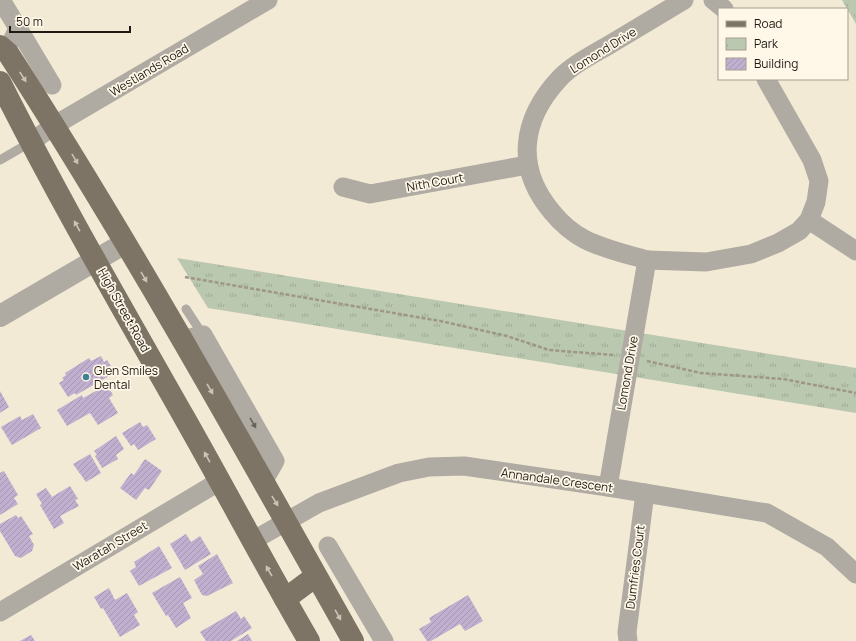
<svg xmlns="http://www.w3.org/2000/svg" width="856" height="641" font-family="Manrope,sans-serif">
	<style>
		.park { fill: url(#park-tufts) }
		.building { fill: url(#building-hatch) }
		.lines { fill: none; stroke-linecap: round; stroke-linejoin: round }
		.path { stroke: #9e9787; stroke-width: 2.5; stroke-dasharray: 4 2; stroke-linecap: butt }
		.service { stroke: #afaaa2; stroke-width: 9 }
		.minor { stroke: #afaaa2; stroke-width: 19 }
		.tertiary { stroke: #afaaa2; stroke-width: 22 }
		.primary { stroke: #7d7465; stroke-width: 22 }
		.oneway { fill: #cbc3b3 }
		.oneway2 { fill: #67625b }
		.poi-dot { fill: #3e8190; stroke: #fff7e7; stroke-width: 1.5 }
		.labels { text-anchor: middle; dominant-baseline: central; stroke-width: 3.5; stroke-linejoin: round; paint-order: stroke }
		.street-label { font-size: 12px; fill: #1f1b14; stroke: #fff7e7 }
		.poi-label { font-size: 12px; fill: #1f1b14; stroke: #fff7e7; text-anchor: start }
	</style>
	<defs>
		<pattern id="park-tufts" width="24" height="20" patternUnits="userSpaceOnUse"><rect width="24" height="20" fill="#bac8af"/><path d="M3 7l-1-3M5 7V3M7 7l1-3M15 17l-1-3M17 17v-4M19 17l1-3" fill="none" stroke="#9fab96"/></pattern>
		<pattern id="building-hatch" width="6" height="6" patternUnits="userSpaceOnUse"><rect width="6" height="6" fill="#c1afcf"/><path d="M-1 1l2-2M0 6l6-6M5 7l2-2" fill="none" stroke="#a596b1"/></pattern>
	</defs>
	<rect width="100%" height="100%" fill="#f3ead5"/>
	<!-- park -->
	<g class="park">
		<path d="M842 0H856V24Z"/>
		<path d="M177 258 856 368V413L208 308Z"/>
	</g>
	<!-- building -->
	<g class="building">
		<path d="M101 356 104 362 107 360 111 366 108 368 111 375 76 395 75 393 68 397 59 383 64 380 62 378 66 375 65 373 89 358 91 361Z"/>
		<path d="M107 385 113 395 109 398 118 413 98 425 90 413 67 426 57 410 82 395 83 398Z"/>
		<path d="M0 391 9 407 0 413Z"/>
		<path d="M33 414 41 428 12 445 1 427 20 416 22 420Z"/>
		<path d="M140 422 143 427 147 425 156 439 138 450 134 444 131 446 122 433Z"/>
		<path d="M116 436 124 449 116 455 118 459 102 468 95 456 97 455 94 451Z"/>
		<path d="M90 454 101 473 86 482 73 464Z"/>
		<path d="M145 459 162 471 149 490 145 488 136 500 120 488 131 473 134 475Z"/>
		<path d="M4 471 18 495 14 498 18 504 0 515V473Z"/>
		<path d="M70 486 78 499 75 500 79 506 60 516 64 523 54 529 40 505 42 504 36 494 46 488 52 497Z"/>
		<path d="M16 515 18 518 21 516 33 534 29 536 34 545 32 551 21 558 15 556 0 531V524Z"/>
		<path d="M186 534 191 542 200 536 211 554 185 570 170 544Z"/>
		<path d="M159 546 172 568 139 586 130 571 136 567 134 562Z"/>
		<path d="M217 554 233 583 207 596 202 595 194 580 203 574 198 566Z"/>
		<path d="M180 577 192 598 183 603 191 618 176 628 168 615 166 616 152 593Z"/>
		<path d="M109 588 115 600 127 593 138 612 134 615 140 625 120 637 103 608 101 609 94 597Z"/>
		<path d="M468 595 483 621 465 631 460 624 431 641H427L419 629 431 622 429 618Z"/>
		<path d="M236 611 241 619 244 616 252 628 231 641H206L200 632Z"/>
		<path d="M248 634 252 641H237Z"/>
		<path d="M31 635 35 641H20Z"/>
	</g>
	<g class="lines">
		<!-- path -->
		<g class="path">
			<path d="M185 277 440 321 507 336 549 350 613 355"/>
			<path d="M647 361 701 373 783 379 856 393"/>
		</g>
		<!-- service -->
		<g class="service">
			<path d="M0 160 31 142"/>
			<path d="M186 309 203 335"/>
		</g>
		<!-- minor -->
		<g class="minor">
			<path d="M1 0 18 28 13 39"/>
			<path d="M713 0 724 9"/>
			<path d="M18 28 52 85"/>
			<path d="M31 142 55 125 268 0"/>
			<path d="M343 187 370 194 527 165"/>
			<path d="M809 220 856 251"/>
			<path d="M647 260 706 262 751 254 778 243 799 231 809 220 816 202 819 181 812 160 766 79"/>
			<path d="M181 340 203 335 275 461 263 482"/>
			<path d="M608 487 647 260C626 254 603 249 584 239 571 232 561 223 552 212 515 168 521 120 559 79 572 65 592 55 609 45 634 30 659 15 684 0"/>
			<path d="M252 541 319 503 399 473 429 467 464 466 608 487 767 513 827 547 856 574"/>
			<path d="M328 546 384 641"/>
			<path d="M0 612 220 481"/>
			<path d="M628 641 627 632 645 493"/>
		</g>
		<!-- tertiary -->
		<path class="tertiary" d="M0 316 125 243"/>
		<!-- primary -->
		<g class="primary">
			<path d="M0 46 8 53C131 244 242 443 353 641"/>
			<path d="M0 82C57 196 121 306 184 417 226 491 266 567 309 641"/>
			<path d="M285 599 316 576"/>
		</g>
	</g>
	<!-- one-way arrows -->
	<defs><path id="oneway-solid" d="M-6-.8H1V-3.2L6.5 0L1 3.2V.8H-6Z"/></defs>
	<g class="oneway">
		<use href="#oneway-solid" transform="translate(23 77) rotate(57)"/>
		<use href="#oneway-solid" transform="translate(75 159) rotate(59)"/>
		<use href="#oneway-solid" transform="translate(77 226) rotate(-119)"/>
		<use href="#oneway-solid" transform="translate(144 277) rotate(60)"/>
		<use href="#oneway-solid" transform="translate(210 389) rotate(60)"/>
		<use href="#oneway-solid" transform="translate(207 457) rotate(-119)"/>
		<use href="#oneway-solid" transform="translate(275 501) rotate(59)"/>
		<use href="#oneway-solid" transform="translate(269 571) rotate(-120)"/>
		<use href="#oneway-solid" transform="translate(338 615) rotate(61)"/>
	</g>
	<use class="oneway2" href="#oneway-solid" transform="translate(253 423) rotate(60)"/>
	<!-- markers -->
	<circle class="poi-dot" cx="86" cy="377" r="4"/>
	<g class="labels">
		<!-- street labels -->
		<g class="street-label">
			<text transform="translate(603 50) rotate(-32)">Lomond Drive</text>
			<text transform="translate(149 70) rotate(-31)">Westlands Road</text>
			<text transform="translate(435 182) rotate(-10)">Nith Court</text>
			<text transform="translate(124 310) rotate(61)">High Street Road</text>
			<text transform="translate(627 373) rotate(-80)">Lomond Drive</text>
			<text transform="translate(557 480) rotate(8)">Annandale Crescent</text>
			<text transform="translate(110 546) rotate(-31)">Waratah Street</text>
			<text transform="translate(635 567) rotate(-83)">Dumfries Court</text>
		</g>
		<!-- poi labels -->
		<g class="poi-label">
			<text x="94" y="370">Glen Smiles<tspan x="94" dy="14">Dental</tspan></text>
		</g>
	</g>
	<!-- legend -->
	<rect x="718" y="8" width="130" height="72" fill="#fff7e7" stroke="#a59f93"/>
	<rect x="726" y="21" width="20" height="6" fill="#7d7465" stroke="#a59f93"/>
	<text x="754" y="28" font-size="12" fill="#1f1b14">Road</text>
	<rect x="726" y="38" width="20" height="12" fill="url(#park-tufts)" stroke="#a59f93"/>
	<text x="754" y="48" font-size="12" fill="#1f1b14">Park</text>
	<rect x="726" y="58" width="20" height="12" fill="url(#building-hatch)" stroke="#a59f93"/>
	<text x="754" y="68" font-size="12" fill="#1f1b14">Building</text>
	<!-- scale -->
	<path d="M10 26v6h120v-6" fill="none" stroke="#1f1b14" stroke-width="2"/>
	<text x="16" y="26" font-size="12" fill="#1f1b14" stroke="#fff7e7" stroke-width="3" paint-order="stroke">50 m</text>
</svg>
